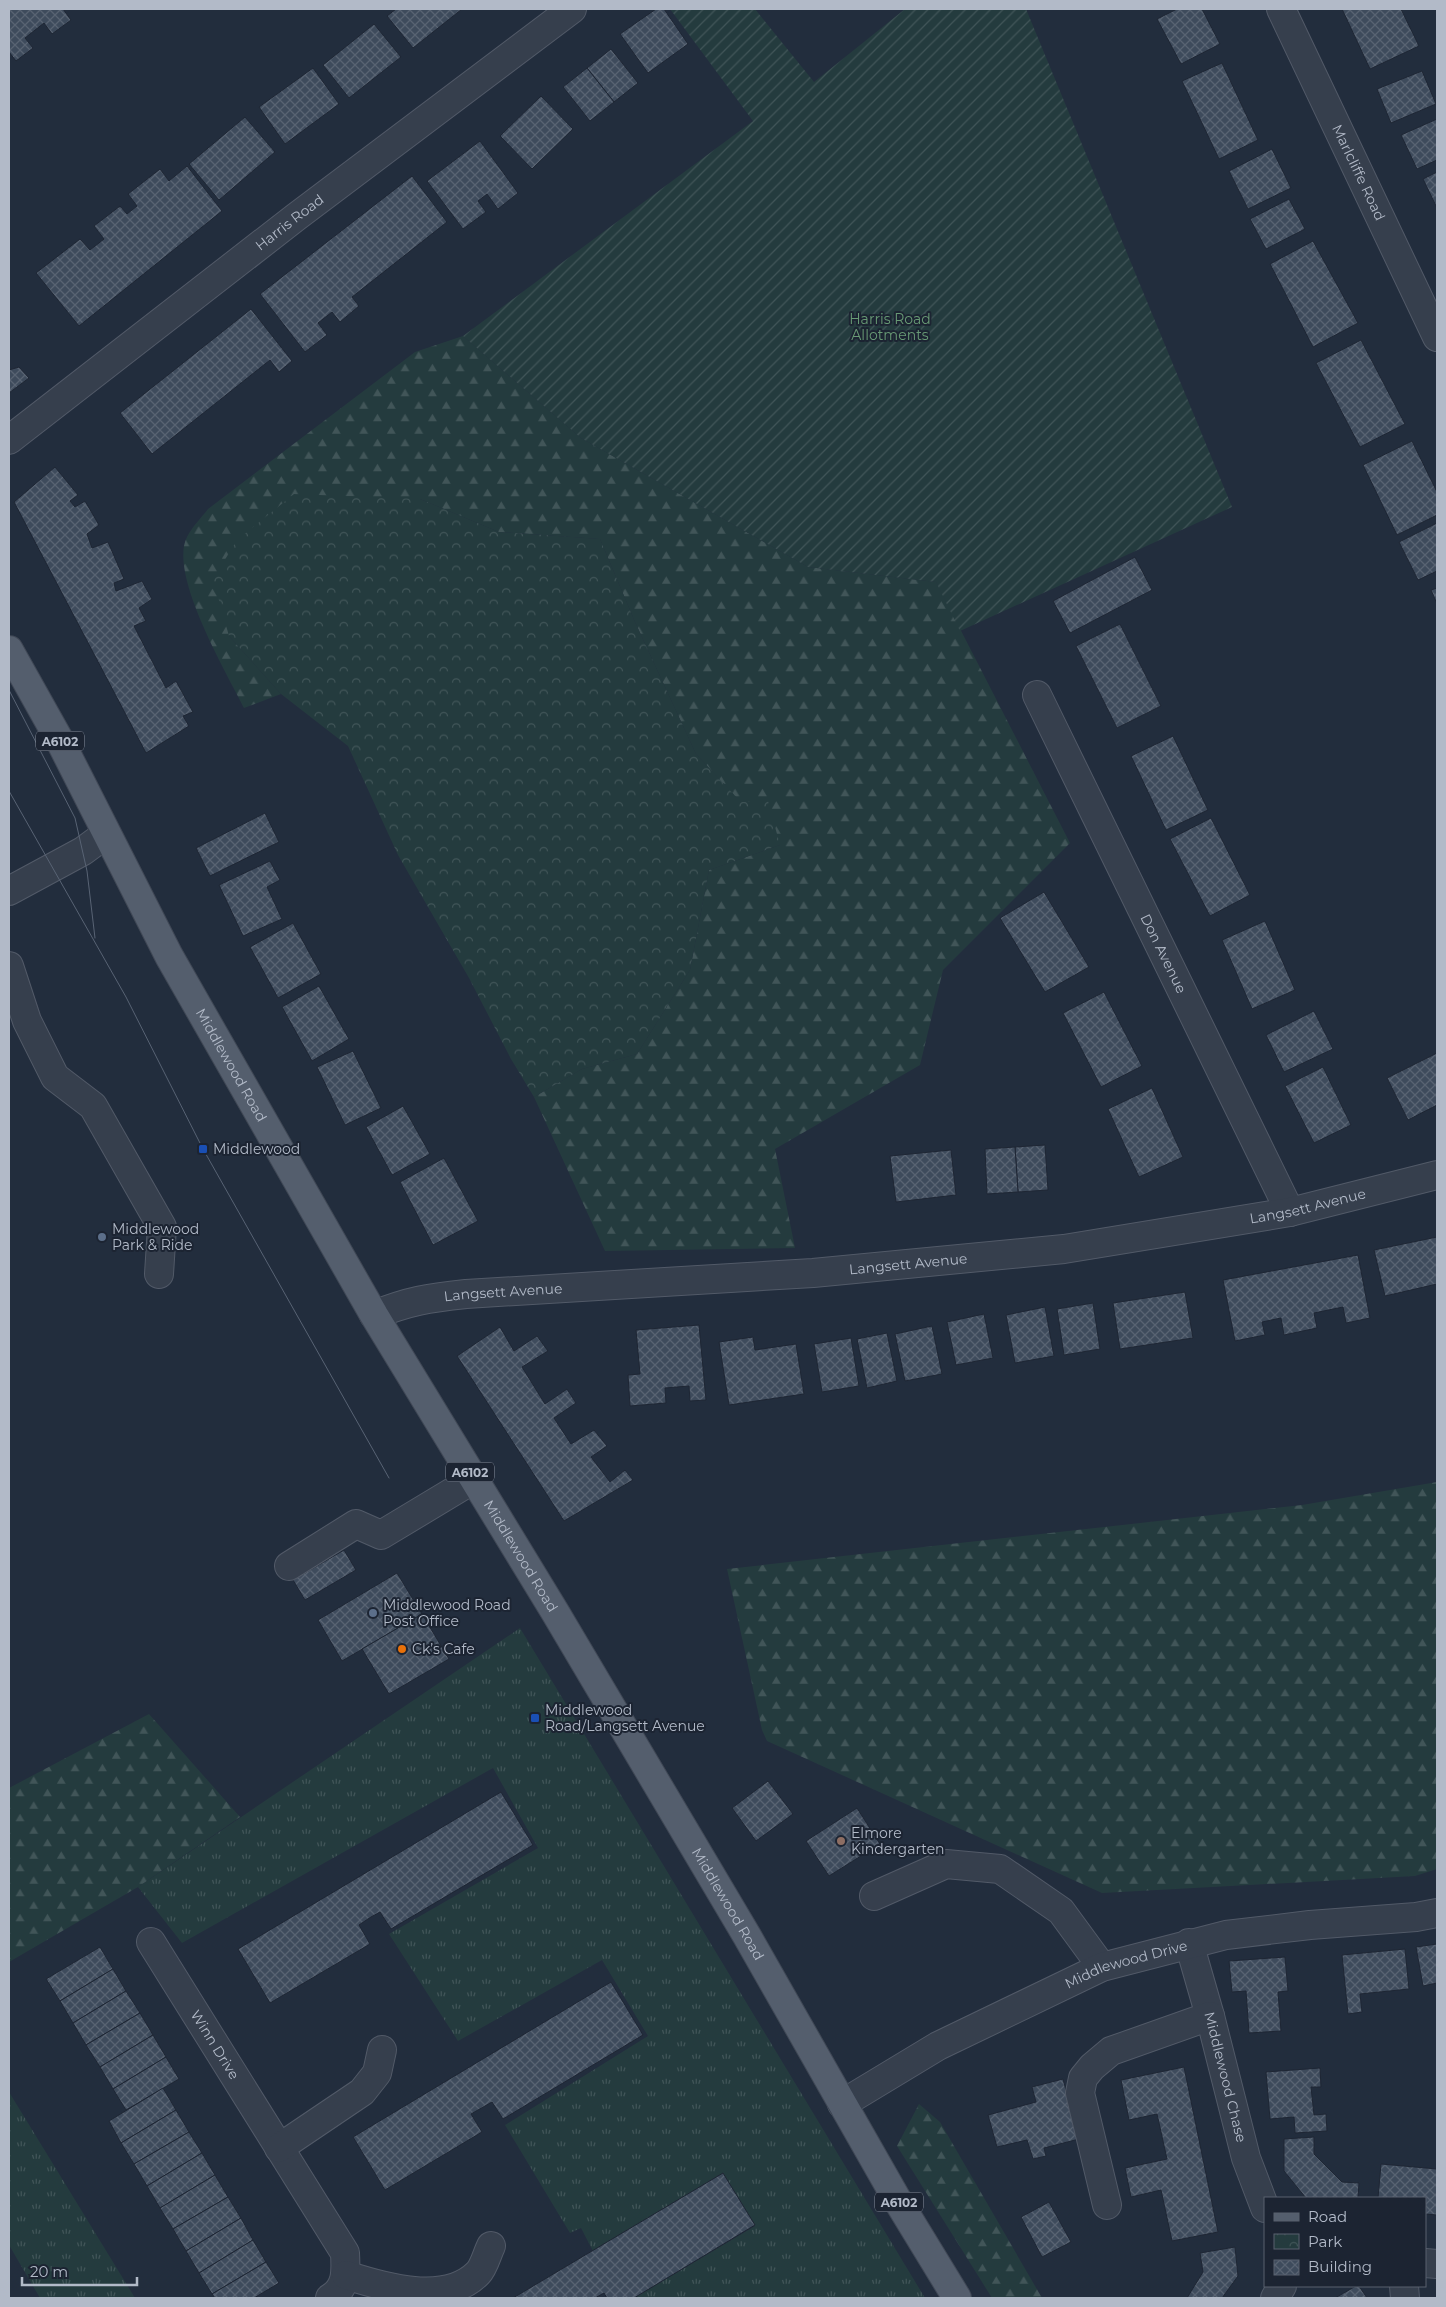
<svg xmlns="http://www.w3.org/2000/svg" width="1446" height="2307" font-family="Montserrat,sans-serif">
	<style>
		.grass { fill: url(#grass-tufts) }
		.forest { fill: url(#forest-firs) }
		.park { fill: url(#park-crowns) }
		.garden { fill: url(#garden-furrows) }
		.building { fill: url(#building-cross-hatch); stroke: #1e2634 }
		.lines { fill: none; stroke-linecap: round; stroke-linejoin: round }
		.minor-casing { stroke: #525a68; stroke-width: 30 }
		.major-casing { stroke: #404856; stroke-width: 30 }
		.minor { stroke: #363f4d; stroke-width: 28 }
		.major { stroke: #545e6d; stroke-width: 28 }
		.tram { stroke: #586374; stroke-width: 1 }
		.transit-dot { fill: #1a4fb4; stroke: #1c2432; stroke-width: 2 }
		.service-dot { fill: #5c6f8a; stroke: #1c2432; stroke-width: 2 }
		.food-dot { fill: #e8710a; stroke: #1c2432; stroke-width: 2 }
		.education-dot { fill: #8d6e63; stroke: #1c2432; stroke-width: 2 }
		.labels { text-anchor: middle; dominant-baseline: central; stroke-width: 4; stroke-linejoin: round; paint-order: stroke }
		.shield { fill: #1c2432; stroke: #858d9b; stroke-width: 1 }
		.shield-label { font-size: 12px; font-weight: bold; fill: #b2bac8 }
		.street-label { font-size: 14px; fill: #b2bac8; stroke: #1c2432 }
		.park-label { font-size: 14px; fill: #689a75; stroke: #1c2432 }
		.poi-label { font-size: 14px; fill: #b2bac8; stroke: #1c2432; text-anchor: start }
	</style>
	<defs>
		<pattern id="grass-tufts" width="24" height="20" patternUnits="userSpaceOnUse" patternTransform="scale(1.25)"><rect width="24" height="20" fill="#243b3e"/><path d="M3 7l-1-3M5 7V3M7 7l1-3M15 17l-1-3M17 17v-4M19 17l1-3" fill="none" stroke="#415558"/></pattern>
		<pattern id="forest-firs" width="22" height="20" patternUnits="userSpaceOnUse" patternTransform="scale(1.25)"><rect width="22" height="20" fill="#243b3e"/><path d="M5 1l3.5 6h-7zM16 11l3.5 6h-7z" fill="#415558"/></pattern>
		<pattern id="park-crowns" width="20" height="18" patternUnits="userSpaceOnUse" patternTransform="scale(1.25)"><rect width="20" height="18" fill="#243b3e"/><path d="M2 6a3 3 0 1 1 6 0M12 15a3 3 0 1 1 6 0" fill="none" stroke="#415558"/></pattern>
		<pattern id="garden-furrows" width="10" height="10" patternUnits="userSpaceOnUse" patternTransform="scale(1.25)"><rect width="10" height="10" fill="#243b3e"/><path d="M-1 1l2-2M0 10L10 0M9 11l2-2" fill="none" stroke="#415558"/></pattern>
		<pattern id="building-cross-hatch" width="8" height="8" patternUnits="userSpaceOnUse" patternTransform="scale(1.25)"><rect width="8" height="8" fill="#3e4b5c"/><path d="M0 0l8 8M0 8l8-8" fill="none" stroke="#586372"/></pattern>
	</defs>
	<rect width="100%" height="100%" fill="#222d3d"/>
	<!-- grass -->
	<g class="grass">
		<path d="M520 1628 925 2298H634L755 2226 723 2173 593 2251 581 2228 570 2233 505 2125 648 2036 602 1960 458 2041 389 1934 538 1848 493 1768 182 1943 138 1887Z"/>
		<path d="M9 2092 135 2298H40L9 2245Z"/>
	</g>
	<!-- forest -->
	<g class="forest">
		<path d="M463 336 581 438 808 567 936 582 1070 843 943 970 920 1065 775 1149 795 1248 605 1251 534 1097 582 1069 637 1054 690 970 709 870 780 845 696 754 635 622 600 539 499 532 420 499 229 636 281 694 244 708C227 673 168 574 187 537 192 527 201 518 208 509L415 352Z"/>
		<path d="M1437 1482V1869L1415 1876 1102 1893 767 1741 762 1730 727 1569 1302 1505Z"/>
		<path d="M149 1714 240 1817 138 1887 9 1962V1788Z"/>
		<path d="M919 2104 940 2122 1042 2298H992L897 2146Z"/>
	</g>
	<!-- park -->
	<path class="park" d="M294 494 420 499 499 532 600 539 635 622 696 754 741 802 768 801 780 845 709 870 690 970 637 1054 582 1069 534 1097 511 1059 469 978 398 855 348 746 281 694 229 636 213 579 237 540Z"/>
	<!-- garden -->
	<path class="garden" d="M670 9H755L814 82 905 9H1026L1232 507 960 631 936 582 808 567 581 438 463 336 753 121Z"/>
	<!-- building -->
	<g class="building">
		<path d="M9 9H63L71 20 52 34 44 23 25 38 33 48 16 61 9 52Z"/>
		<path d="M396 9H462L413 48 387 16Z"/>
		<path d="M656 9H664L688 44 648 73 620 34Z"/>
		<path d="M1177 9H1202L1220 44 1181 64 1157 19Z"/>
		<path d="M1342 9H1401L1419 46 1370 69Z"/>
		<path d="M374 24 401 57 349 98 323 65Z"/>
		<path d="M611 49 638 83 614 102 587 68Z"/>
		<path d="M1222 63 1258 140 1219 159 1182 81Z"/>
		<path d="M313 68 339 104 285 144 259 107Z"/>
		<path d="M587 68 614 102 590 121 563 87Z"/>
		<path d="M1422 71 1436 104 1391 123 1377 89Z"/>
		<path d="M541 96 573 129 532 169 500 136Z"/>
		<path d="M245 117 275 152 219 200 189 164Z"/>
		<path d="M1437 119V160L1417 169 1401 135Z"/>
		<path d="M480 141 518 193 498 209 487 194 478 201 486 212 463 229 427 181Z"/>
		<path d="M1272 149 1291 188 1248 209 1229 171Z"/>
		<path d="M187 166 222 211 79 326 36 273 80 239 90 250 104 239 94 226 120 206 127 214 137 206 128 194 160 169 169 181Z"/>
		<path d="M1437 172V208L1423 179Z"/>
		<path d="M412 176 447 222 352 297 359 306 340 322 332 312 318 323 327 335 305 352 260 294Z"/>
		<path d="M1289 199 1305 229 1266 249 1250 219Z"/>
		<path d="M1313 241 1358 323 1313 347 1270 264Z"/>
		<path d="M251 309 292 361 279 372 270 360 152 454 120 413Z"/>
		<path d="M1361 340 1405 424 1360 447 1316 363Z"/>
		<path d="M19 367 29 378 9 393V370Z"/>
		<path d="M1412 441 1437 492V515L1397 535 1363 465Z"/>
		<path d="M55 467 78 495 70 501 75 507 85 501 99 525 87 534 92 548 108 542 124 579 114 583 116 591 142 581 152 599 139 608 146 621 134 626 166 688 176 681 193 712 183 716 189 726 146 753 14 502Z"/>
		<path d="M1437 523V571L1418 580 1399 542Z"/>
		<path d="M1135 557 1152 590 1070 633 1053 601Z"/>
		<path d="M1437 588V604L1431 590Z"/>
		<path d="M1120 624 1161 706 1117 728 1076 646Z"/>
		<path d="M1173 736 1208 810 1166 830 1131 756Z"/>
		<path d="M265 813 279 842 210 876 196 848Z"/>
		<path d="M1211 818 1250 895 1210 916 1170 839Z"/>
		<path d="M270 861 280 880 267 887 282 919 243 936 219 885Z"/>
		<path d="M1044 892 1089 967 1045 992 1000 918Z"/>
		<path d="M1265 921 1295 990 1252 1009 1222 940Z"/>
		<path d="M293 923 321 974 278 998 250 947Z"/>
		<path d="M319 986 349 1039 312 1061 282 1007Z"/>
		<path d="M1104 992 1142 1066 1101 1087 1063 1013Z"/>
		<path d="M1314 1011 1333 1049 1284 1072 1266 1035Z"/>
		<path d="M353 1051 381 1108 345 1125 317 1067Z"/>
		<path d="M1437 1053V1105L1408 1120 1387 1078Z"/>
		<path d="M1323 1067 1351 1125 1314 1143 1285 1086Z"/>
		<path d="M1152 1088 1183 1157 1139 1177 1108 1109Z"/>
		<path d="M403 1106 430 1154 392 1175 366 1127Z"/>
		<path d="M1045 1145 1048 1190 1018 1192 1015 1147Z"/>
		<path d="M1015 1147 1018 1192 987 1194 985 1149Z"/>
		<path d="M951 1150 956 1195 896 1202 890 1156Z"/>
		<path d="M444 1158 478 1221 433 1245 400 1182Z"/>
		<path d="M1437 1237V1284L1385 1296 1374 1250Z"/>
		<path d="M1358 1255 1370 1318 1346 1323 1343 1307 1314 1313 1317 1328 1284 1335 1281 1318 1262 1322 1265 1335 1235 1341 1223 1280Z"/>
		<path d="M1185 1292 1193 1338 1120 1349 1113 1303Z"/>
		<path d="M1093 1303 1100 1349 1064 1355 1057 1309Z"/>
		<path d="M1045 1307 1054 1356 1015 1363 1006 1315Z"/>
		<path d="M984 1314 993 1358 956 1365 947 1322Z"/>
		<path d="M699 1325 706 1400 690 1401 689 1386 665 1388 666 1403 630 1406 628 1375 640 1374 636 1330Z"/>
		<path d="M932 1326 942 1374 905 1381 895 1334Z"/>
		<path d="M500 1327 514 1351 537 1336 548 1351 522 1367 545 1404 567 1389 576 1403 554 1418 571 1444 594 1430 607 1446 591 1457 610 1482 625 1470 633 1480 564 1521 457 1356Z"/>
		<path d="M887 1333 897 1381 867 1388 857 1339Z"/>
		<path d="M753 1337 755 1350 796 1344 804 1394 729 1405 719 1342Z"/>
		<path d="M851 1338 859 1386 822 1392 814 1344Z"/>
		<path d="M344 1550 356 1570 305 1600 293 1580Z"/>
		<path d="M397 1573 422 1614 342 1661 318 1620Z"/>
		<path d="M422 1614 449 1659 389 1694 362 1649Z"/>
		<path d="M768 1781 793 1814 756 1841 732 1808Z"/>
		<path d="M501 1792 533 1845 391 1929 380 1912 371 1917 359 1925 370 1944 270 2003 238 1949Z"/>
		<path d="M857 1808 880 1844 829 1876 806 1841Z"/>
		<path d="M1437 1944V1983L1423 1986 1416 1947Z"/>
		<path d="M100 1947 113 1969 60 2001 46 1979Z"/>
		<path d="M1405 1949 1409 1989 1360 1994 1362 2012 1348 2014 1342 1955Z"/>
		<path d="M1285 1957 1288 1991 1278 1992 1281 2031 1249 2033 1246 1991 1232 1992 1229 1961Z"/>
		<path d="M113 1969 126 1991 73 2023 60 2001Z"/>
		<path d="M611 1982 643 2035 503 2119 492 2102 471 2114 482 2132 385 2190 353 2137Z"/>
		<path d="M126 1991 140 2013 86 2045 73 2023Z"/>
		<path d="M140 2013 153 2035 100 2067 86 2045Z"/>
		<path d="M153 2035 166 2057 113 2089 100 2067Z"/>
		<path d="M166 2057 179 2079 126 2110 113 2089Z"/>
		<path d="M1184 2067 1218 2232 1172 2241 1161 2190 1131 2197 1125 2168 1167 2159 1157 2114 1129 2120 1121 2080Z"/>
		<path d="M1320 2068 1321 2087H1311L1314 2115 1326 2114 1327 2131 1295 2133 1294 2117 1270 2119 1266 2072Z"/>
		<path d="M1063 2079 1079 2139 1044 2148 1046 2156 1033 2159 1027 2140 997 2147 988 2115 1036 2102 1032 2087Z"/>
		<path d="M163 2088 176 2110 121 2143 109 2121Z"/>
		<path d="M176 2110 189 2132 134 2164 121 2143Z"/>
		<path d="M189 2132 202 2153 147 2186 134 2164Z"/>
		<path d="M1314 2137V2154L1342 2182 1359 2183 1358 2198H1306L1284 2171V2139Z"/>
		<path d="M202 2153 215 2175 160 2208 147 2186Z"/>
		<path d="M1381 2164 1437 2169V2215L1425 2214V2198H1378Z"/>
		<path d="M723 2173 755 2225 634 2298H607L604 2293 595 2298H513Z"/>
		<path d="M215 2175 228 2197 173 2229 160 2208Z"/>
		<path d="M228 2197 241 2218 186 2251 173 2229Z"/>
		<path d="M1049 2202 1071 2242 1042 2257 1021 2217Z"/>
		<path d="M241 2218 253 2240 199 2273 186 2251Z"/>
		<path d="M253 2240 266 2262 212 2294 199 2273Z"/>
		<path d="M1235 2247 1238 2276 1222 2298H1187L1203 2272 1200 2253Z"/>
		<path d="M266 2262 279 2283 254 2298H215L212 2294Z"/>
		<path d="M1356 2286H1359L1367 2298H1335Z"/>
	</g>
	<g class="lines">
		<!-- minor casing -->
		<g class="minor-casing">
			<g id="minor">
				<path id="s1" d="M1281 9 1437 337"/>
				<path id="s2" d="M9 440 296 217 572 9"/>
				<path id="s3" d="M1037 695 1290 1212"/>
				<path d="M9 891 83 851 106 834"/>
				<path d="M9 966 27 1021 55 1077 93 1106 162 1227 159 1274"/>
				<path id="s4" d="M374 1315C409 1301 428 1298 466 1294L813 1273 1064 1249 1290 1212 1437 1175"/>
				<path d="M289 1566 356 1524 381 1535 474 1479"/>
				<path d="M874 1896 946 1864 1000 1869 1061 1911 1102 1967"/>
				<path id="s5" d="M151 1942 345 2253C346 2271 347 2288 330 2298"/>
				<path id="s6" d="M1189 1943 1210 2016 1246 2158 1265 2208"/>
				<path id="s7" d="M842 2104 938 2046 1102 1967 1226 1935 1310 1925 1416 1917 1437 1913"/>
				<path d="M279 2148 362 2092 377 2073 382 2050"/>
				<path d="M1107 2205 1080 2093 1083 2078 1092 2067 1111 2051 1210 2016"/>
				<path d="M1425 2263 1437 2264"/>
				<path d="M346 2275C383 2287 446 2306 478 2273 484 2267 487 2254 491 2246"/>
				<path d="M1404 2286 1405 2298"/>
				<path d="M1275 2298 1282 2286"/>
			</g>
		</g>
		<!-- major casing -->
		<g class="major-casing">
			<g id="major">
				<path id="s8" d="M9 650 60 741 169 956 374 1315 555 1612 747 1936 899 2203 957 2298"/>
			</g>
		</g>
		<!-- minor -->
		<use href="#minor" class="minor"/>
		<!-- major -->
		<use href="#major" class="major"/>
		<!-- tram -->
		<g class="tram">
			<path d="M9 690 75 818 87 871 95 938"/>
			<path d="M9 791 126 997 203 1149 389 1478"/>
		</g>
	</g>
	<!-- markers -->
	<g class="transit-dot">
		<rect x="198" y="1144" width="10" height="10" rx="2.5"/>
		<rect x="530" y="1713" width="10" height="10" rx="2.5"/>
	</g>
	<g class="service-dot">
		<circle cx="102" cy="1237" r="5"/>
		<circle cx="373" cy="1613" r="5"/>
	</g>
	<circle class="food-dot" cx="402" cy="1649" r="5"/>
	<circle class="education-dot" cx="841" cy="1841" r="5"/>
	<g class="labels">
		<!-- shield labels -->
		<g class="shield">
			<rect x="36" y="731.5" width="48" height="19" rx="4"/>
			<rect x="446" y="1462.5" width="48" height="19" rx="4"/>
			<rect x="875" y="2192.5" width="48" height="19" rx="4"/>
		</g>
		<g class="shield-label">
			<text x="60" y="741">A6102</text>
			<text x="470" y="1472">A6102</text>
			<text x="899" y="2202">A6102</text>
		</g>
		<!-- street labels -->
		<g class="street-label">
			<text stroke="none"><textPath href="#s1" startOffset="181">Marlcliffe Road</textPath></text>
			<text stroke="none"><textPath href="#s2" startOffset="355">Harris Road</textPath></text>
			<text stroke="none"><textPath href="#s3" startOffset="288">Don Avenue</textPath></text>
			<text stroke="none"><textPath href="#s8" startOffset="471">Middlewood Road</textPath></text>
			<text stroke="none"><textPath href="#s4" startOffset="942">Langsett Avenue</textPath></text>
			<text stroke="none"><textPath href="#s4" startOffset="538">Langsett Avenue</textPath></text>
			<text stroke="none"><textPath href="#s4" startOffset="132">Langsett Avenue</textPath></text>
			<text stroke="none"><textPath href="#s8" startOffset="1041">Middlewood Road</textPath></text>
			<text stroke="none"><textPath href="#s8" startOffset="1446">Middlewood Road</textPath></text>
			<text stroke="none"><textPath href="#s7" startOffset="318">Middlewood Drive</textPath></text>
			<text stroke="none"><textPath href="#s5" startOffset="121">Winn Drive</textPath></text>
			<text stroke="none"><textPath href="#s6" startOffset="139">Middlewood Chase</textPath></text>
		</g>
		<!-- park labels -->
		<g class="park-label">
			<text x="890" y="319">Harris Road<tspan x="890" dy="16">Allotments</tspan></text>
		</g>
		<!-- poi labels -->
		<g class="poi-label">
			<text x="213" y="1149">Middlewood</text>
			<text x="112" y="1229">Middlewood<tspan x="112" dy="16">Park &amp; Ride</tspan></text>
			<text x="383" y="1605">Middlewood Road<tspan x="383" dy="16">Post Office</tspan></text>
			<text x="412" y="1649">Ck’s Cafe</text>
			<text x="545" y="1710">Middlewood<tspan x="545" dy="16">Road/Langsett Avenue</tspan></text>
			<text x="851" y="1833">Elmore<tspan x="851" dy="16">Kindergarten</tspan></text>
		</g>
	</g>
	<!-- border -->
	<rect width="1446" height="2307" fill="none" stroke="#b2bac8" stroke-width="20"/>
	<!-- legend -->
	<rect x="1264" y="2197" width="162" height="90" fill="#1c2432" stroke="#58606e"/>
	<rect x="1274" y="2213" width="25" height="8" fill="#545e6d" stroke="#58606e"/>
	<text x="1308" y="2222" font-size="15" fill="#b2bac8">Road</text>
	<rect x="1274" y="2234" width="25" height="15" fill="url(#park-crowns)" stroke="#58606e"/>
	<text x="1308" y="2247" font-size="15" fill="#b2bac8">Park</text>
	<rect x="1274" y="2260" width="25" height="15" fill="url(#building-cross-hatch)" stroke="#58606e"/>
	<text x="1308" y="2272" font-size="15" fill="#b2bac8">Building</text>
	<!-- scale -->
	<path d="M22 2277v8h115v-8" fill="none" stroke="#b2bac8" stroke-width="2.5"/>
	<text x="30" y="2277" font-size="15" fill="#b2bac8" stroke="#1c2432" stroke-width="4" paint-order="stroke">20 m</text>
</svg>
